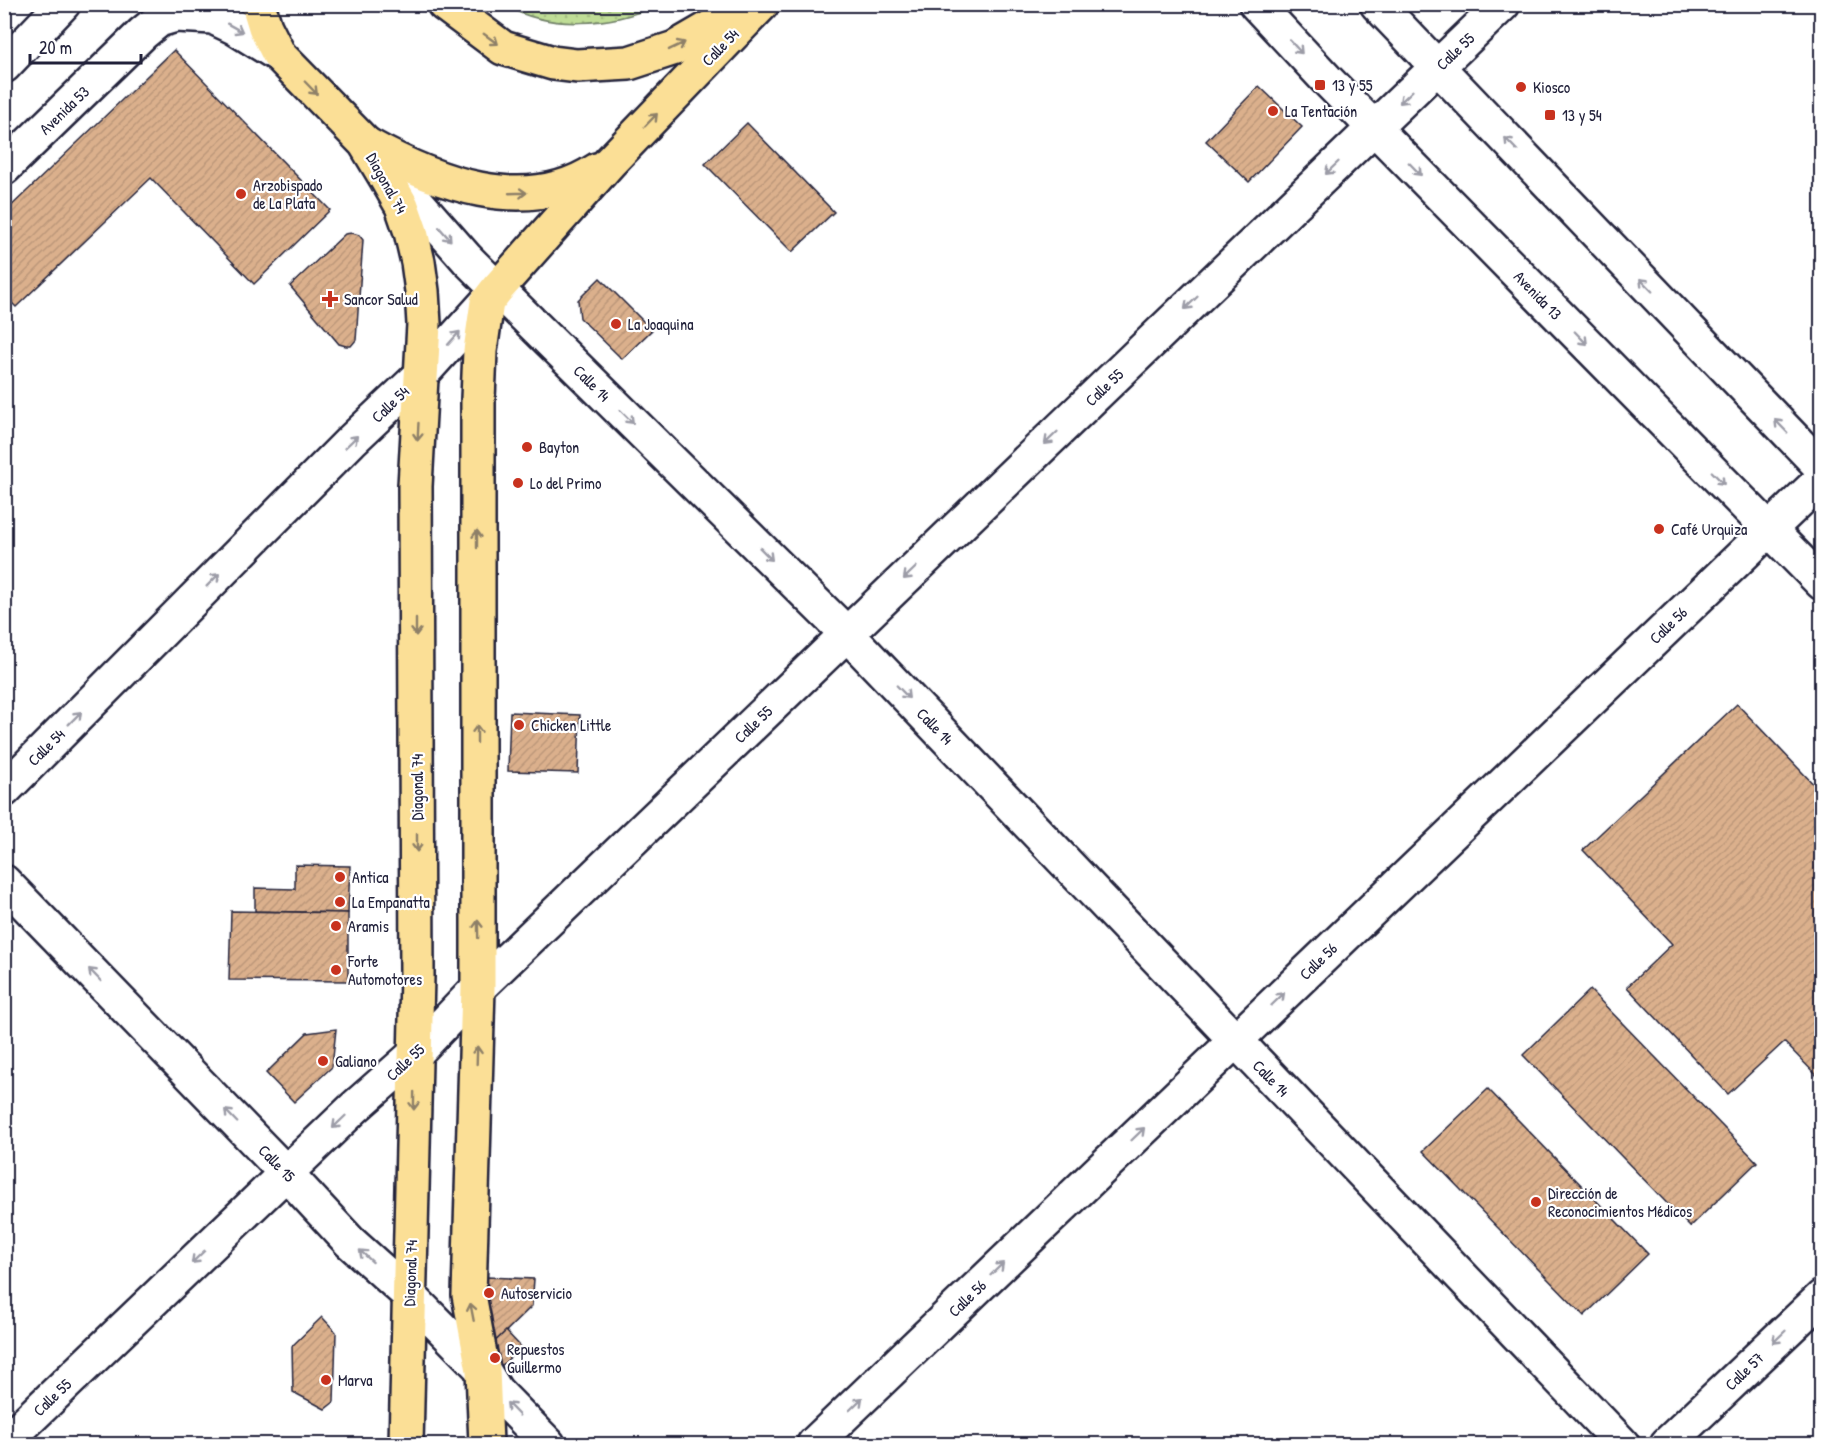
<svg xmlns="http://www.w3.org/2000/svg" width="1826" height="1449" font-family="'Patrick Hand',sans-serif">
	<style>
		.park { fill: url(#park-dots); stroke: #708068; stroke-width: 1.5 }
		.building { fill: url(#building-hatch); stroke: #22223b; stroke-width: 1.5 }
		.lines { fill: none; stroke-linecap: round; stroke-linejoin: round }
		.minor-casing { stroke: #22223b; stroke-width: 38 }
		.tertiary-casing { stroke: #22223b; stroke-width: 38 }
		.secondary-casing { stroke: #22223b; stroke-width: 38 }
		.primary-casing { stroke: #22223b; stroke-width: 38 }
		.minor { stroke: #fff; stroke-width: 33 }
		.tertiary { stroke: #fff; stroke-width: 33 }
		.secondary { stroke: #fff; stroke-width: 33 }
		.primary { stroke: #fbdf96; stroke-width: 33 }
		.oneway { stroke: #9c9ca7 }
		.oneway2 { stroke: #8e8068 }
		.poi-dot { fill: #c8321e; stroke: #fff; stroke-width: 2 }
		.labels { text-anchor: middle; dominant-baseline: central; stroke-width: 4.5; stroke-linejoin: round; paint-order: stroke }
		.street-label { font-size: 16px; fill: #22223b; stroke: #fff }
		.poi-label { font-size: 16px; fill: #22223b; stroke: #fff; text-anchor: start }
	</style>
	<defs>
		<pattern id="park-dots" width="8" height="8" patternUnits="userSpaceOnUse" patternTransform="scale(1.5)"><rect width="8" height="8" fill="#bfdd96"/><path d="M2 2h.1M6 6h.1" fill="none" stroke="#a4bd82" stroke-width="1.8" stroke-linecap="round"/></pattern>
		<pattern id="building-hatch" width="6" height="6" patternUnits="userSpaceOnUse" patternTransform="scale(1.5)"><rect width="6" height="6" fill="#dbb08c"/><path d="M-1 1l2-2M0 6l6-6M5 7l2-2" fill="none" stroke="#bc977a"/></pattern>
	</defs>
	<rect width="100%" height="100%" fill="#fff"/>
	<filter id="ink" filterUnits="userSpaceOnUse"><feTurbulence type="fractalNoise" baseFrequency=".0167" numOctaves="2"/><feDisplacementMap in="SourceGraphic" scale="12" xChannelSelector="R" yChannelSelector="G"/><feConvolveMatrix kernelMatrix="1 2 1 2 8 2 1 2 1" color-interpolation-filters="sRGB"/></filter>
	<g filter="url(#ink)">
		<!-- park -->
		<path class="park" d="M504 5H657C611 26 549 31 504 5Z"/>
		<!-- building -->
		<g class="building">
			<path d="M174 50 330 210 254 284 151 178 16 307 4 295V213Z"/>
			<path d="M1259 86 1302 127 1249 182 1206 141Z"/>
			<path d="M747 123 834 212 792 252 705 164Z"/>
			<path d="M352 233 359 235 363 240 356 340 351 346H346L339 344 290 286 345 234Z"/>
			<path d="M600 278 652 330 622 359 580 318 578 300Z"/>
			<path d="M1737 704 1822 793V1081L1784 1042 1728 1094 1627 987 1672 944 1583 850Z"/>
			<path d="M510 712 580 715 578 773 508 771Z"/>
			<path d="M295 865 350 866 348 913 255 911V888L295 889Z"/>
			<path d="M231 911 348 913V981L229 980Z"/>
			<path d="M1590 990 1757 1162 1690 1227 1523 1055Z"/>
			<path d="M336 1029 332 1067 294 1102 266 1073 307 1033Z"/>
			<path d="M1488 1089 1648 1254 1584 1316 1423 1151Z"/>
			<path d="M486 1277 534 1279 532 1306 488 1349 489 1310 484 1309Z"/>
			<path d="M322 1317 336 1332 334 1402 325 1409 293 1392 292 1346Z"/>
			<path d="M506 1331 521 1347 496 1371 481 1355Z"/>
		</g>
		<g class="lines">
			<!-- minor casing -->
			<g class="minor-casing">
				<g id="minor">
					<path d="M390 171 467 259 497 289 847 634 1622 1444"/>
					<path d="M4 790 351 441 422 374 487 302"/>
					<path d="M4 882 286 1173 350 1242 409 1295 483 1370 496 1391 548 1444"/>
					<path d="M4 1443 355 1107 414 1055 478 988 1503 4"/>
					<path d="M814 1444 1822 479"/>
					<path d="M1667 1444 1822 1297"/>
				</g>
			</g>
			<!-- tertiary casing -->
			<g class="tertiary-casing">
				<g id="tertiary">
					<path d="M4 66 63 4"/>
					<path d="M4 168 143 33 159 20 176 15 213 17 234 27 279 55"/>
				</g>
			</g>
			<!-- secondary casing -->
			<g class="secondary-casing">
				<g id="secondary">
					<path d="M1256 4 1327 80 1822 583"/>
					<path d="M1377 4 1822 468"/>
				</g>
			</g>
			<!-- primary casing -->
			<g class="primary-casing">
				<g id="primary">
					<path d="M258 4 265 27 279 55 365 143 386 178 402 206 411 232 418 262 422 291 424 324 415 486 417 976 406 1444"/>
					<path d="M444 4 503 48 553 63 577 66 629 63 675 48 742 9"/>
					<path d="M366 144C434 182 525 218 597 170"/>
					<path d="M486 1444 483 1370 469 1295 478 988V399L480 351 487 302 497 289 610 162 762 4"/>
				</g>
			</g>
			<!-- minor -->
			<use href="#minor" class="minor"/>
			<!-- tertiary -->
			<use href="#tertiary" class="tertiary"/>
			<!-- secondary -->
			<use href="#secondary" class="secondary"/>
			<!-- primary -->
			<use href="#primary" class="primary"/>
		</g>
		<!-- one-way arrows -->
		<defs><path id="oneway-shaft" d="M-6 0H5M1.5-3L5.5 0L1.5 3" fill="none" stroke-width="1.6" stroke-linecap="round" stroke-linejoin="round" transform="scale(1.5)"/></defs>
		<g class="oneway">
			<use href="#oneway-shaft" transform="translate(235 28) rotate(29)"/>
			<use href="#oneway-shaft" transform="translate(1296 47) rotate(47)"/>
			<use href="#oneway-shaft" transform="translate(1406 97) rotate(136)"/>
			<use href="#oneway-shaft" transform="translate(1511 144) rotate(-134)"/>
			<use href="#oneway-shaft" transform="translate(1332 168) rotate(136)"/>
			<use href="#oneway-shaft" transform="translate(1415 169) rotate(46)"/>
			<use href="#oneway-shaft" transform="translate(445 234) rotate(49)"/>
			<use href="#oneway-shaft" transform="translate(1646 285) rotate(-134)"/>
			<use href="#oneway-shaft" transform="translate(1191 303) rotate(136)"/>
			<use href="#oneway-shaft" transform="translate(454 338) rotate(-48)"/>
			<use href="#oneway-shaft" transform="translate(1581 338) rotate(46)"/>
			<use href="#oneway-shaft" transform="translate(627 417) rotate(45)"/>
			<use href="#oneway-shaft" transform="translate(1781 426) rotate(-134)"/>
			<use href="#oneway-shaft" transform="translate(1051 438) rotate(136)"/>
			<use href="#oneway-shaft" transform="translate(351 442) rotate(-44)"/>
			<use href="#oneway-shaft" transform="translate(1718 478) rotate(46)"/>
			<use href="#oneway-shaft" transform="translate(766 554) rotate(45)"/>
			<use href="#oneway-shaft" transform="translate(910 573) rotate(136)"/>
			<use href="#oneway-shaft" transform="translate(213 580) rotate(-45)"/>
			<use href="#oneway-shaft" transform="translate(903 692) rotate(46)"/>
			<use href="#oneway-shaft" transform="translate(75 718) rotate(-45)"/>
			<use href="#oneway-shaft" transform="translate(95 975) rotate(-134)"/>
			<use href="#oneway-shaft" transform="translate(1278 999) rotate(-44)"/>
			<use href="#oneway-shaft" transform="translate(231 1116) rotate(-134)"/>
			<use href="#oneway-shaft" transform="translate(339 1122) rotate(136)"/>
			<use href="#oneway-shaft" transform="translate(1138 1134) rotate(-44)"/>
			<use href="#oneway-shaft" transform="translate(366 1256) rotate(-138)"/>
			<use href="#oneway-shaft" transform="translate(198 1257) rotate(136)"/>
			<use href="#oneway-shaft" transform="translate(997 1269) rotate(-44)"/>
			<use href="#oneway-shaft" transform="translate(1779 1337) rotate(136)"/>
			<use href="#oneway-shaft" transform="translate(856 1404) rotate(-44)"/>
			<use href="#oneway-shaft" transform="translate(513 1409) rotate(-134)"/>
		</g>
		<g class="oneway2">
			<use href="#oneway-shaft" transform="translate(491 39) rotate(36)"/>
			<use href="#oneway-shaft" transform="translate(677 46) rotate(-26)"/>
			<use href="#oneway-shaft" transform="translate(311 88) rotate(46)"/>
			<use href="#oneway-shaft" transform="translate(651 120) rotate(-46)"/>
			<use href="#oneway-shaft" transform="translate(518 193) rotate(-2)"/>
			<use href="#oneway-shaft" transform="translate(418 432) rotate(93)"/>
			<use href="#oneway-shaft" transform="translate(477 539) rotate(-90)"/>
			<use href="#oneway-shaft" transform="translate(416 627) rotate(90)"/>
			<use href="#oneway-shaft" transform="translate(477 734) rotate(-90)"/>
			<use href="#oneway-shaft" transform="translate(417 843) rotate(90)"/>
			<use href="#oneway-shaft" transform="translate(478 929) rotate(-91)"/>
			<use href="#oneway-shaft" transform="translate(477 1055) rotate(-88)"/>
			<use href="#oneway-shaft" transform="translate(414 1101) rotate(91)"/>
			<use href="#oneway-shaft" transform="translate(472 1312) rotate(-101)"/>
		</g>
	</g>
	<!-- markers -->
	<g class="poi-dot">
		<rect x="1314" y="79" width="12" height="12" rx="3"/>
		<circle cx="1521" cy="87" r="6"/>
		<circle cx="1273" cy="111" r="6"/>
		<rect x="1544" y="109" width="12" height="12" rx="3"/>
		<circle cx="241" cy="194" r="6"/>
		<path d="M327 290h6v6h6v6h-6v6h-6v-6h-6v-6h6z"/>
		<circle cx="616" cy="324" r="6"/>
		<circle cx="527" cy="447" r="6"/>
		<circle cx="518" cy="483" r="6"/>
		<circle cx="1659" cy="529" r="6"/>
		<circle cx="519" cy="725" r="6"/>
		<circle cx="340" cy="877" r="6"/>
		<circle cx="340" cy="902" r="6"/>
		<circle cx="336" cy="926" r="6"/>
		<circle cx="336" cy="970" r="6"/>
		<circle cx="323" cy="1061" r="6"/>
		<circle cx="1536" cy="1202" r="6"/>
		<circle cx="489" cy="1293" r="6"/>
		<circle cx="495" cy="1358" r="6"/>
		<circle cx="326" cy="1380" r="6"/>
	</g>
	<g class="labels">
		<!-- street labels -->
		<g class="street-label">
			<text transform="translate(720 47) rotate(-46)">Calle 54</text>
			<text transform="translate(1455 51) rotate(-44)">Calle 55</text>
			<text transform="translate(64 110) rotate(-44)">Avenida 53</text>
			<text transform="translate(387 183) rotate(61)">Diagonal 74</text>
			<text transform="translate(1538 295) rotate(46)">Avenida 13</text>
			<text transform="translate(592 383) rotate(45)">Calle 14</text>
			<text transform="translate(1104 387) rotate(-44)">Calle 55</text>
			<text transform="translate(390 404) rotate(-44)">Calle 54</text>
			<text transform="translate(1668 625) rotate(-44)">Calle 56</text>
			<text transform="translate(753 724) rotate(-44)">Calle 55</text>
			<text transform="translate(935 726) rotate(46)">Calle 14</text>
			<text transform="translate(46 747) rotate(-45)">Calle 54</text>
			<text transform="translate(417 787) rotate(-90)">Diagonal 74</text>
			<text transform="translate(1318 961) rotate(-44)">Calle 56</text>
			<text transform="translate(405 1062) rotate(-43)">Calle 55</text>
			<text transform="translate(1271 1078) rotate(46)">Calle 14</text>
			<text transform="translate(277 1163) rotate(46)">Calle 15</text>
			<text transform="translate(410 1273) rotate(-88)">Diagonal 74</text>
			<text transform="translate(967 1298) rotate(-44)">Calle 56</text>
			<text transform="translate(1744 1371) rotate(-44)">Calle 57</text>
			<text transform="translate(52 1397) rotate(-44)">Calle 55</text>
		</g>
		<!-- poi labels -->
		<g class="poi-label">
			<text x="1332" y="85">13 y 55</text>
			<text x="1533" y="87">Kiosco</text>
			<text x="1285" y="111">La Tentación</text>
			<text x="1562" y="115">13 y 54</text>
			<text x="253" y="185">Arzobispado<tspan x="253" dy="18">de La Plata</tspan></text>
			<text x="344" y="299">Sancor Salud</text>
			<text x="628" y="324">La Joaquina</text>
			<text x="539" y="447">Bayton</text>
			<text x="530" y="483">Lo del Primo</text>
			<text x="1671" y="529">Café Urquiza</text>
			<text x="531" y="725">Chicken Little</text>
			<text x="352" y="877">Antica</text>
			<text x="352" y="902">La Empanatta</text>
			<text x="348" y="926">Aramis</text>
			<text x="348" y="961">Forte<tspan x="348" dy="18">Automotores</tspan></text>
			<text x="335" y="1061">Galiano</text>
			<text x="1548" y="1193">Dirección de<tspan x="1548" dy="18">Reconocimientos Médicos</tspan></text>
			<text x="501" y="1293">Autoservicio</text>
			<text x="507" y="1349">Repuestos<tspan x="507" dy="18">Guillermo</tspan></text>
			<text x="338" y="1380">Marva</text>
		</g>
	</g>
	<!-- margin -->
	<rect width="1826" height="1449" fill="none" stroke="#fff" stroke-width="24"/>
	<rect x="12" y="12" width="1802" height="1425" fill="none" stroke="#22223b" stroke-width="2" filter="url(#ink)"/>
	<!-- scale -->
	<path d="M30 54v9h111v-9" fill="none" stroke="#22223b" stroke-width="3"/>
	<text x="39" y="54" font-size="18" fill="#22223b" stroke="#ffffff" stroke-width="4.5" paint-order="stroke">20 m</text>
</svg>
